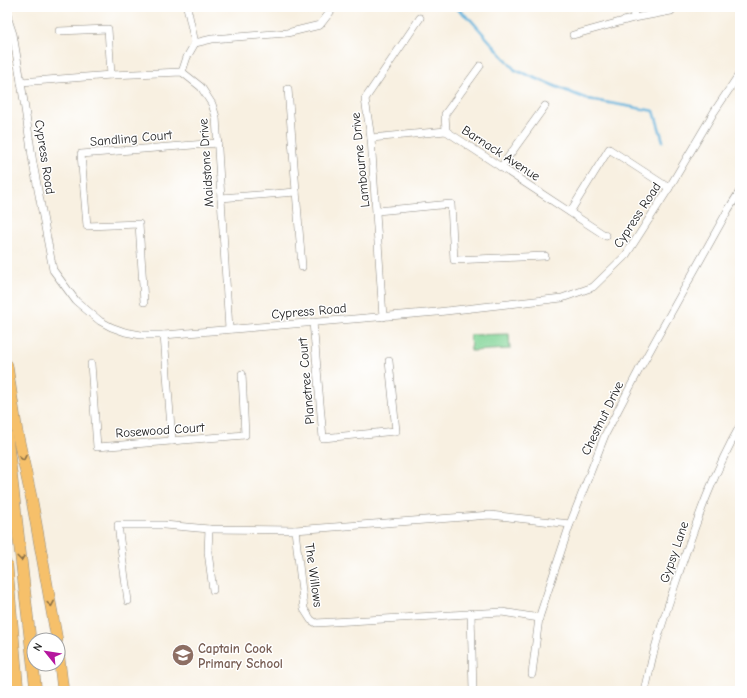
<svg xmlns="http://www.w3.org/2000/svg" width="747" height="698" font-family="'Comic Neue',sans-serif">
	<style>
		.green { fill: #81d496; stroke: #4e7859 }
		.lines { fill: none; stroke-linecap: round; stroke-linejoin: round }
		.stream { stroke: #5fb1db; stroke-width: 2.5 }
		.minor-casing { stroke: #8a867e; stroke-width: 8 }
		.trunk-casing { stroke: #8a867e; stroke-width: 12 }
		.minor { stroke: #fff; stroke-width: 7 }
		.trunk { stroke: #f6c06b; stroke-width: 11 }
		.oneway { stroke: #896e44 }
		.labels { text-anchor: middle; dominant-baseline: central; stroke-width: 3; stroke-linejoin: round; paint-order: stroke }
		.street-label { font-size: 13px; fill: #1c1c1c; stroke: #fff }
		.education-label { font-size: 13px; font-weight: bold; fill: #785e54; stroke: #fff; text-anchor: start }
	</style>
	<rect width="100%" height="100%" fill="#fff"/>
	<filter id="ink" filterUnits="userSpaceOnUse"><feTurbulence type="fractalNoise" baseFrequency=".025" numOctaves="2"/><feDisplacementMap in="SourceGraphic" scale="8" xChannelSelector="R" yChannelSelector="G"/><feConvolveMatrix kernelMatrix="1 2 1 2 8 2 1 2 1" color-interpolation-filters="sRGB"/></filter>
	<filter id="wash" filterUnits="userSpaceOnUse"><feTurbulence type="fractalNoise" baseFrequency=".012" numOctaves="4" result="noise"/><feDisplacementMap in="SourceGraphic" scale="16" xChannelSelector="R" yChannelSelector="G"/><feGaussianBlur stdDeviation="0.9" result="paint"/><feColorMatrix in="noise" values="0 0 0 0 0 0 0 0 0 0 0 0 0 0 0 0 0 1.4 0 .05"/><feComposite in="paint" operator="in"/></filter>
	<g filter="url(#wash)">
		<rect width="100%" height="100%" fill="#f8f0e1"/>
		<!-- green -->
		<path class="green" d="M509 334 510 349 471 351 470 335Z"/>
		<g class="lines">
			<!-- stream -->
			<path class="stream" d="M455 7 471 20 515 70 587 99 654 111 663 141"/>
		</g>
	</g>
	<g filter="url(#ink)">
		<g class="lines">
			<!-- minor casing -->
			<g class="minor-casing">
				<g id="minor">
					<path d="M187 7 195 43"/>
					<path d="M633 7 634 18"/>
					<path d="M7 10 8 19 13 34 21 82 33 163 53 270 76 301 100 321 111 327 125 332 141 335H164L437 312 562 298 593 287 626 255 669 188 714 112 740 73"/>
					<path d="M59 31 108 29 111 75"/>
					<path d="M573 35 634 18 671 11V7"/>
					<path d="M182 72 187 57 195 43 212 39 287 33 320 25 334 7"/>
					<path d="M21 82 111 75 182 72 201 87 212 104 216 117 229 329"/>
					<path d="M288 89 302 267"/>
					<path d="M446 131 445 114 480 66"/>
					<path d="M371 138 446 131 606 236"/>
					<path d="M501 167 545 106"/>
					<path d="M221 198 296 192"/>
					<path d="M377 211 451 204 454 260 545 256"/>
					<path d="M570 212 609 149 669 188"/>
					<path d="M144 302 139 224 87 226 81 154 218 143"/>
					<path d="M383 317 371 138 365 99 420 18"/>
					<path d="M313 322 323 438 396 431 389 361"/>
					<path d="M164 335 172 441"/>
					<path d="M91 364 97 447 245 435 242 374"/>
					<path d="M209 529 208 552 213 590"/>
					<path d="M128 601 118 525H164L209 529 295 530"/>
					<path d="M471 613 473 691"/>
					<path d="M539 618 502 612 316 623 311 620 304 609 295 530 490 515 570 524"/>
					<path d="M532 674 539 618 570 524 605 435 639 370 728 210 740 191"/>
					<path d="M645 691C648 679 650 667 653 655 661 625 672 594 682 564 698 517 715 470 740 426"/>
				</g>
			</g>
			<!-- trunk casing -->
			<g class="trunk-casing">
				<g id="trunk">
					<path d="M7 365 17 432 32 501 57 640"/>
					<path d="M7 435 36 691"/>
					<path d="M7 565 18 691"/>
					<path d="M58 649 63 691"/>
				</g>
			</g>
			<!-- minor -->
			<use href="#minor" class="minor"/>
			<!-- trunk -->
			<use href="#trunk" class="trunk"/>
		</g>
		<!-- one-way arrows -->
		<defs><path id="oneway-chevron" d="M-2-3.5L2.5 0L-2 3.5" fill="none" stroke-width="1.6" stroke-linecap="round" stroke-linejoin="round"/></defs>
		<g class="oneway">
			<use href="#oneway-chevron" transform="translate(23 458) rotate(78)"/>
			<use href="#oneway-chevron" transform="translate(21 558) rotate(83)"/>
			<use href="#oneway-chevron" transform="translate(51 604) rotate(80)"/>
		</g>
	</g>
	<!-- icons -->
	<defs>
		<g id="school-disc" transform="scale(1.15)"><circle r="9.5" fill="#8d6e63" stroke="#fff"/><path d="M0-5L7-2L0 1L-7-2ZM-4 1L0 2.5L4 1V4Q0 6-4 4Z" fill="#fff"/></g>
	</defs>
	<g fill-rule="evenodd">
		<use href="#school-disc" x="183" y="655"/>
	</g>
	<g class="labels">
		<!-- street labels -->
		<g class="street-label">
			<text transform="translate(131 138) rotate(-5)">Sandling Court</text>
			<text transform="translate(501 153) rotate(33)">Barnack Avenue</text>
			<text transform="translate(45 157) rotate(81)">Cypress Road</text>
			<text transform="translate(360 160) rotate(-96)">Lambourne Drive</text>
			<text transform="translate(206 163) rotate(-94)">Maidstone Drive</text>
			<text transform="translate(637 215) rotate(-57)">Cypress Road</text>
			<text transform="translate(309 311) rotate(-5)">Cypress Road</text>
			<text transform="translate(306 381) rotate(-95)">Planetree Court</text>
			<text transform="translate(602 418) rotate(-64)">Chestnut Drive</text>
			<text transform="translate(160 430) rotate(-4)">Rosewood Court</text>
			<text transform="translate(674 552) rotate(-71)">Gypsy Lane</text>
			<text transform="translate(314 575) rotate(82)">The Willows</text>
		</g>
		<!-- education labels -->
		<g class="education-label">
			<text x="198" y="648">Captain Cook<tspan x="198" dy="15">Primary School</tspan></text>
		</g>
	</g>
	<!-- margin -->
	<rect width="747" height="698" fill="none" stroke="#fff" stroke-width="24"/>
	<!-- north arrow -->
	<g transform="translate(46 652) rotate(300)"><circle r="19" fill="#ffffff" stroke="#a4a4a4"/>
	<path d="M0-3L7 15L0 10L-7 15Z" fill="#b5179e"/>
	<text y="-6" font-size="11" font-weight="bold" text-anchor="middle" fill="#1c1c1c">N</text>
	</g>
</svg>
